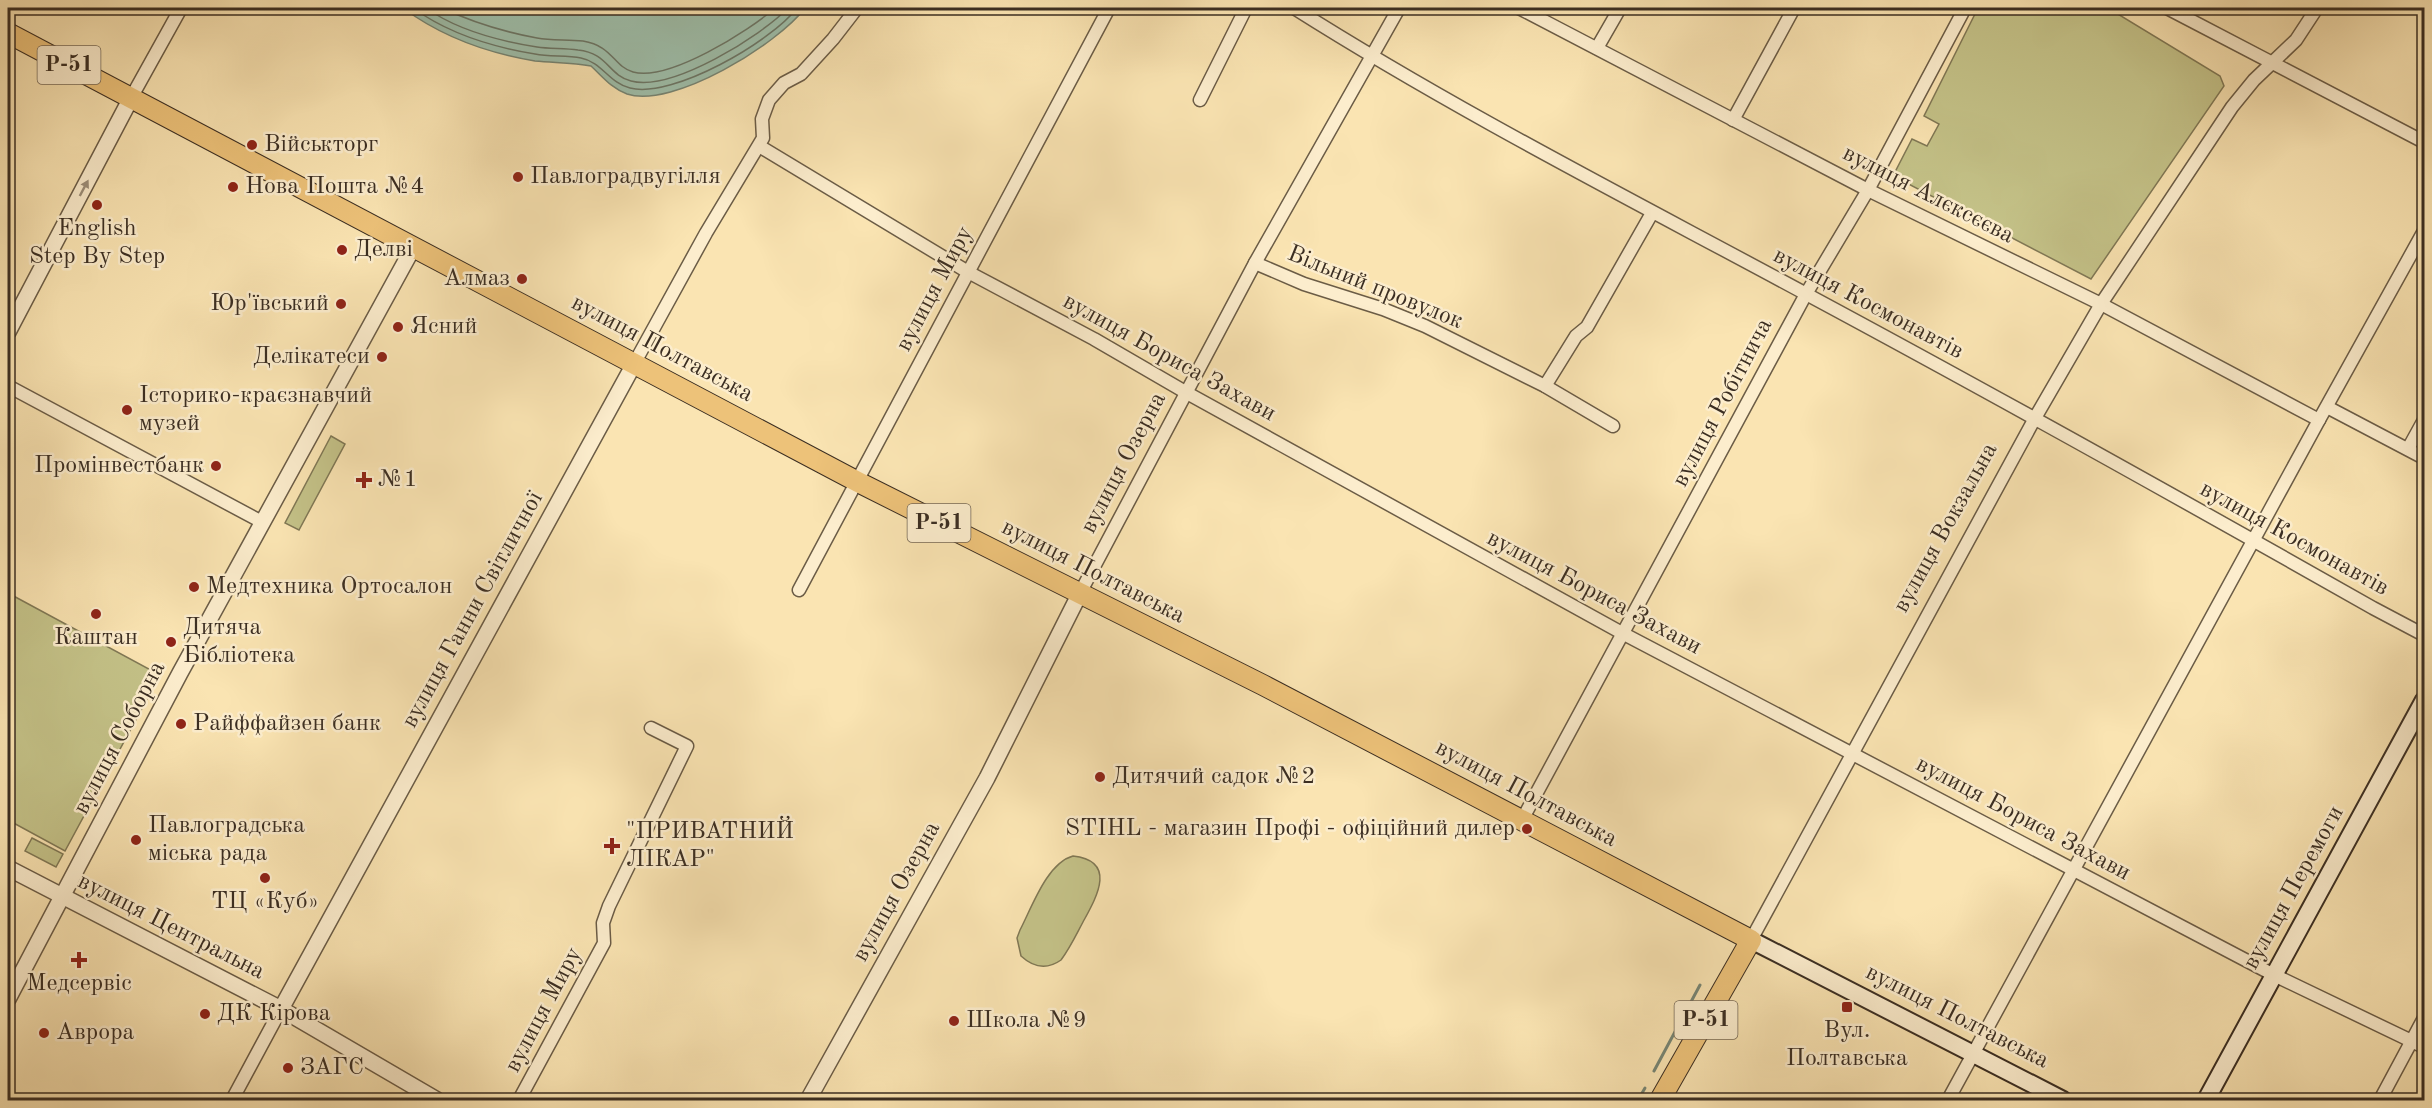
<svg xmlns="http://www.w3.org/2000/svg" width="2432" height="1108" font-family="'Old Standard TT',serif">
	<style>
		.green { fill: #c4c288; stroke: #807855; stroke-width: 1.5 }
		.water { fill: #9ebfab; stroke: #768574; stroke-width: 1.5 }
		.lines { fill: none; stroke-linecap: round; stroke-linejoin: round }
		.shore { stroke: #6c7666; stroke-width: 1.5 }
		.stream { stroke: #768574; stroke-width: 3 }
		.minor-casing { stroke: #6b5c46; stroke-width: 15 }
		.tertiary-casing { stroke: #6b5c46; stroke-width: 18 }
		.secondary-casing { stroke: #3b2e22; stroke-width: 20 }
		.primary-casing { stroke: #3b2e22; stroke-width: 22 }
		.minor { stroke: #fcedcd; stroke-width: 12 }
		.tertiary { stroke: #fcedcd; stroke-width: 15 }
		.secondary { stroke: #fcedcd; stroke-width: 16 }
		.primary { stroke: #edc279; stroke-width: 20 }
		.oneway { fill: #9c8e78 }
		.poi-dot { fill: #8f2418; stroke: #fcedcd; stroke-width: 2 }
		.labels { text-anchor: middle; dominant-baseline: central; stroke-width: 5; stroke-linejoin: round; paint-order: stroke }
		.shield { fill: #fcedcd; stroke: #756755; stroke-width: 1.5 }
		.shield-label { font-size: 22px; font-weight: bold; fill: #3b2e22 }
		.poi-label { font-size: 24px; fill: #3b2e22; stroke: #fcedcd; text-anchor: start }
		.street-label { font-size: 24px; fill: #3b2e22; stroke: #fcedcd }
	</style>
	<rect width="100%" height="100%" fill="#fae4b2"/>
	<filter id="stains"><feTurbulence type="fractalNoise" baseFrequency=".00333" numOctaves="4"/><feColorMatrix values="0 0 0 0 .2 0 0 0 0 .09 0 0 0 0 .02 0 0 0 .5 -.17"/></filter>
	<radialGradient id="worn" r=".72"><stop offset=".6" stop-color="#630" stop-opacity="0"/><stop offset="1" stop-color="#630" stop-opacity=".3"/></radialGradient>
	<!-- green -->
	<g class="green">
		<path d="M1978 8H2108L2220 76 2224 86 2091 279 1893 176 1912 139 1927 146 1939 124 1924 116Z"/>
		<path d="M331 436 345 444 299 530 285 523Z"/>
		<path d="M8 593 160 675 65 851 8 820Z"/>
		<path d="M32 838 63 854 56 867 25 851Z"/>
		<path d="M1073 856C1118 861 1096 898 1083 922 1076 935 1070 948 1061 960 1047 970 1034 968 1021 956L1017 938 1020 930C1032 907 1047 863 1073 856Z"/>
	</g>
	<!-- water -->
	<path class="water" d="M403 8H805C778 44 673 109 627 94 611 88 603 77 591 66 572 62 554 63 535 61 487 53 442 37 403 8Z"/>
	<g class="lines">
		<!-- shore -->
		<g class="shore">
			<path d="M413 8C449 34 492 47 535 54 550 57 566 55 581 58 602 62 609 83 630 88 673 99 772 41 797 8"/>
			<path d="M426 8C457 30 499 41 537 47 550 49 564 48 578 50 608 53 608 75 631 81 672 92 761 36 788 8"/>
			<path d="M442 8C472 22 504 32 537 38 552 41 568 39 583 41 613 46 613 66 633 72 668 82 749 31 775 8"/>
		</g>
		<!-- stream -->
		<g class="stream">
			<path d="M1654 1071 1700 985"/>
			<path d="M1638 1100 1645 1088"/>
		</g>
		<!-- minor casing -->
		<g class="minor-casing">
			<g id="minor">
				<path d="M1294 8C1460 113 1636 202 1808 295 1998 397 2186 502 2373 608L2424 635"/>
				<path d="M1519 8 1868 190 2101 304 2319 420"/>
				<path d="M2167 8 2424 142"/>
				<path d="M1597 48 1620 8"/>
				<path d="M131 98 181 8"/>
				<path d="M1200 100 1246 8"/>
				<path d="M1733 120 1794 8"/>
				<path d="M759 146 968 272 1094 339 1187 393 1622 633 2274 975 2424 1047"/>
				<path d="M1255 263 1304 284 1383 309 1425 326 1545 386 1613 426"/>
				<path d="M634 364 706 233 763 138 762 119 769 100 784 83 801 74 833 39 857 8"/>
				<path d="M8 386 262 522"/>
				<path d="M1545 386 1576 336 1587 327 1652 213"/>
				<path d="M2327 407 2424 458"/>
				<path d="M2408 449 2424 420"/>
				<path d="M799 590 1109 8"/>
				<path d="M1079 595 1255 263 1399 8"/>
				<path d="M1522 820 1806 294 1868 190 1965 8"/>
				<path d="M1751 940 2035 418 2101 304 2232 107 2254 80 2296 40 2317 8"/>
				<path d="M232 1100 281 1009"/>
				<path d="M519 1100 604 943 603 923 609 906 687 746 651 728"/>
				<path d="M1948 1100 2319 420 2424 231"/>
				<path d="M2380 1100 2424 1018"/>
			</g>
		</g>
		<!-- tertiary casing -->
		<g class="tertiary-casing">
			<g id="tertiary">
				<path d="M8 332 131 98"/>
				<path d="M8 868 281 1009 437 1100"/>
				<path d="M8 999 180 673 414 246"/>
				<path d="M281 1009 634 364"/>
				<path d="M808 1100 987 778 1079 595"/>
			</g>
		</g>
		<!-- secondary casing -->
		<g class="secondary-casing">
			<g id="secondary">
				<path d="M1751 940 2063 1100"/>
				<path d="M2206 1100 2424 700"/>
			</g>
		</g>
		<!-- primary casing -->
		<g class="primary-casing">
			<path id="primary" d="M8 33 858 482 1263 685 1751 940 1660 1100"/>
		</g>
		<!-- minor -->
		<use href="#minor" class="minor"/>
		<!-- tertiary -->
		<use href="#tertiary" class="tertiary"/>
		<!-- secondary -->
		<use href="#secondary" class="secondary"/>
		<!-- primary -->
		<use href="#primary" class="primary"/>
	</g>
	<!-- one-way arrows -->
	<defs><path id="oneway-solid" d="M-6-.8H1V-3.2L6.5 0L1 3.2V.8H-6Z" transform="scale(1.5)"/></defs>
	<use class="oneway" href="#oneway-solid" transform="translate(84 188) rotate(-62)"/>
	<!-- markers -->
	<g class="poi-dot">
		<circle cx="252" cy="145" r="6"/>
		<circle cx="518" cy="177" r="6"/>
		<circle cx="233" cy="187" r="6"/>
		<circle cx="97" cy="205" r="6"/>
		<circle cx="342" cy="250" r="6"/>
		<circle cx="522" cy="279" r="6"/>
		<circle cx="341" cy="304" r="6"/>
		<circle cx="398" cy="327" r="6"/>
		<circle cx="382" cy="357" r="6"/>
		<circle cx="127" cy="410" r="6"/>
		<circle cx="216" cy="466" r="6"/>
		<path d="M361 471h6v6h6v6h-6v6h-6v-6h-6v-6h6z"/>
		<circle cx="194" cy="587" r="6"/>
		<circle cx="96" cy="614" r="6"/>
		<circle cx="171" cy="642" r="6"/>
		<circle cx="181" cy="724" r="6"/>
		<circle cx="1100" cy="777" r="6"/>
		<circle cx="1527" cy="829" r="6"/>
		<circle cx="136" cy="840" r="6"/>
		<path d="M609 837h6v6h6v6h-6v6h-6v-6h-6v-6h6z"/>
		<circle cx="265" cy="878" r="6"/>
		<path d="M76 951h6v6h6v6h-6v6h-6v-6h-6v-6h6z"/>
		<rect x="1841" y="1001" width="12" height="12" rx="3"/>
		<circle cx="205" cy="1014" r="6"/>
		<circle cx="954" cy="1021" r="6"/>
		<circle cx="44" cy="1033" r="6"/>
		<circle cx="288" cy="1068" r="6"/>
	</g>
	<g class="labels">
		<!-- shield labels -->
		<g class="shield">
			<rect x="37.5" y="46" width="63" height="38" rx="4.5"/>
			<rect x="907.5" y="504" width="63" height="38" rx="4.5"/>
			<rect x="1674.5" y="1001" width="63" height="38" rx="4.5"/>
		</g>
		<g class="shield-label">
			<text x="69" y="65">Р-51</text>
			<text x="939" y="523">Р-51</text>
			<text x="1706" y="1020">Р-51</text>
		</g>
		<!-- poi labels -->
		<g class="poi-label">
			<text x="264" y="145">Військторг</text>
			<text x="530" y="177">Павлоградвугілля</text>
			<text x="245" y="187">Нова Пошта №4</text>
			<text x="97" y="229" text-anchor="middle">English<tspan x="97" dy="28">Step By Step</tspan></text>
			<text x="354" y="250">Делві</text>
			<text x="510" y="279" text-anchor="end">Алмаз</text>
			<text x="329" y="304" text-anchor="end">Юр'ївський</text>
			<text x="410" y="327">Ясний</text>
			<text x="370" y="357" text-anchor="end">Делiкатеси</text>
			<text x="139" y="396">Історико-краєзнавчий<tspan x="139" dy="28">музей</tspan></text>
			<text x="204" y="466" text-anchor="end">Промінвестбанк</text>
			<text x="378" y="480">№1</text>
			<text x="206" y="587">Медтехника Ортосалон</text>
			<text x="183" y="628">Дитяча<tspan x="183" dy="28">Бiблiотека</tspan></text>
			<text x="96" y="638" text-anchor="middle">Каштан</text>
			<text x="193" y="724">Райффайзен банк</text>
			<text x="1112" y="777">Дитячий садок №2</text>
			<text x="148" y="826">Павлоградська<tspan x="148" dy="28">міська рада</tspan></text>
			<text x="1515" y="829" text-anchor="end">STIHL - магазин Профі - офіційний дилер</text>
			<text x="626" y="832">"ПРИВАТНИЙ<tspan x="626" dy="28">ЛІКАР"</tspan></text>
			<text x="265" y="902" text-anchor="middle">ТЦ «Куб»</text>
			<text x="79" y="984" text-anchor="middle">Медсервіс</text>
			<text x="217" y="1014">ДК Кірова</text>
			<text x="966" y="1021">Школа №9</text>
			<text x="1847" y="1031" text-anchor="middle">Вул.<tspan x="1847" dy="28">Полтавська</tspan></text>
			<text x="56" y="1033">Аврора</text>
			<text x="300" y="1068">ЗАГС</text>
		</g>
		<!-- street labels -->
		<g class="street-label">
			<text transform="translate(1928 195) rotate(27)">вулиця Алєксєєва</text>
			<text transform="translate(1375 288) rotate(22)">Вільний провулок</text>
			<text transform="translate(935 289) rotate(-62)">вулиця Миру</text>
			<text transform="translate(1868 304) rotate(28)">вулиця Космонавтів</text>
			<text transform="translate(662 349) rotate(28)">вулиця Полтавська</text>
			<text transform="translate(1169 358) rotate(29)">вулиця Бориса Захави</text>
			<text transform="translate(1723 403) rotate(-62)">вулиця Робітнича</text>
			<text transform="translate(1124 463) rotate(-62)">вулиця Озерна</text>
			<text transform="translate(1946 528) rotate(-61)">вулиця Вокзальна</text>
			<text transform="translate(2294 539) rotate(29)">вулиця Космонавтів</text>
			<text transform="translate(1093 572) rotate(27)">вулиця Полтавська</text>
			<text transform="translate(1594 593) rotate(28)">вулиця Бориса Захави</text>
			<text transform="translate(473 610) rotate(-61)">вулиця Ганни Світличної</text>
			<text transform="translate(120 738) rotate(-62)">вулиця Соборна</text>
			<text transform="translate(1526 794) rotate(28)">вулиця Полтавська</text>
			<text transform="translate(2023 819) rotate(28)">вулиця Бориса Захави</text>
			<text transform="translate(2294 888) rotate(-61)">вулиця Перемоги</text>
			<text transform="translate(897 892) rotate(-61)">вулиця Озерна</text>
			<text transform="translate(171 927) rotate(27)">вулиця Центральна</text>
			<text transform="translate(544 1010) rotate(-62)">вулиця Миру</text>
			<text transform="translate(1957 1017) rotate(27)">вулиця Полтавська</text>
		</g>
	</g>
	<!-- margin -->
	<rect width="2432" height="1108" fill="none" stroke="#fae4b2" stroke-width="30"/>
	<rect x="9" y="9" width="2414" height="1090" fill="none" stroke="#3b2e22" stroke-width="3"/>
	<rect x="15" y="15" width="2402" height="1078" fill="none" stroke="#3b2e22" stroke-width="1.5"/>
	<rect width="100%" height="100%" filter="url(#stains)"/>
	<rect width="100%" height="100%" fill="url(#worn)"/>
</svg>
